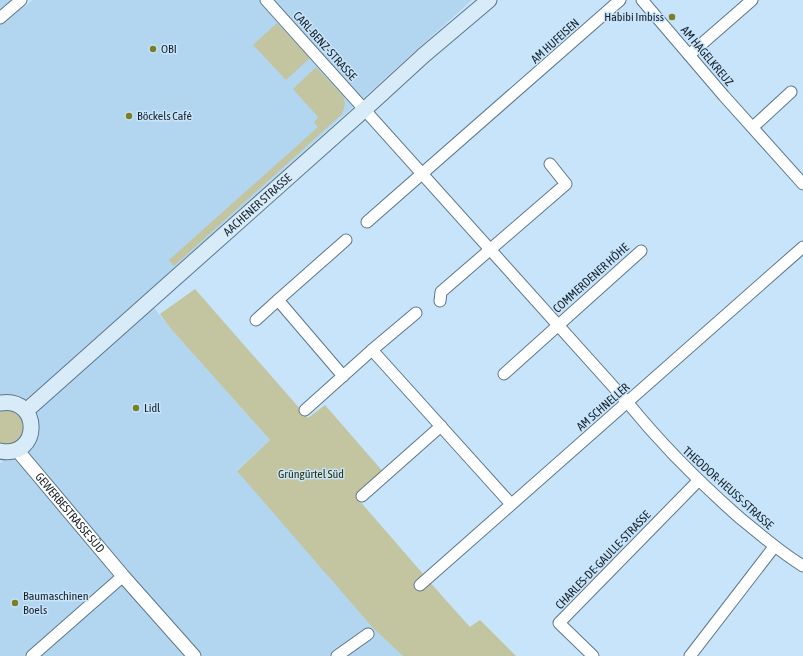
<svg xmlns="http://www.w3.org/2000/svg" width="803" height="656" font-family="'Asap Condensed',sans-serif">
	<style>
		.built { fill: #b3d6f0 }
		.green { fill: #c2c59f }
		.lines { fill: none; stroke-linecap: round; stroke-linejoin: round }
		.minor-casing { stroke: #5d778b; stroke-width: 13 }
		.tertiary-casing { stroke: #5d778b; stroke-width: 15 }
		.secondary-casing { stroke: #5d778b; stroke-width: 17 }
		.minor { stroke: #fff; stroke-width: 11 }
		.tertiary { stroke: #fff; stroke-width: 13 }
		.secondary { stroke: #d7ebf9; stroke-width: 15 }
		.poi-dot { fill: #7c7e26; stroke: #c7e4fa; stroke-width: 1.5 }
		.labels { text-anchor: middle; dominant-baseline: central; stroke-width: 3; stroke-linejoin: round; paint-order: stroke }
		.poi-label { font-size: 12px; fill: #19232b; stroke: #c7e4fa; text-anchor: start }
		.street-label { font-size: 12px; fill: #19232b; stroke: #c7e4fa }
		.park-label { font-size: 12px; fill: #32320c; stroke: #c7e4fa }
	</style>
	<rect width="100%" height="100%" fill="#c7e4fa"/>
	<!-- built -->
	<path class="built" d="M0 0H14L25 7 32 0H472L144 295 171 329 270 440 237 470 366 615 374 629 403 656H0V463L3 462 0 459Z"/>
	<!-- green -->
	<g class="green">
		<path d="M277 23 310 58 286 80 253 45Z"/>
		<path d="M316 67 343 96C346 103 345 108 341 115L174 266 169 260 318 127 314 123 318 117 293 89Z"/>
		<path d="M195 289 308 418 325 405 385 474 358 499 443 597 470 627 480 620 516 656H403L374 629 237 471 270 440 171 329 160 314Z"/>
		<path d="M4 409H9L23 416 26 432 17 444H0V411Z"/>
	</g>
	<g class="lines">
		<!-- minor casing -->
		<g class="minor-casing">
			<g id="minor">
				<path d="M266 0 628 403C662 445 699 482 740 518 761 535 780 552 803 566"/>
				<path d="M642 0 724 96 803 184"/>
				<path d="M0 18 21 0"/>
				<path d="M689 55 752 0"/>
				<path d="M753 127 791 92"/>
				<path d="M367 222 620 0"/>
				<path d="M278 300 346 240"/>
				<path d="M440 301 441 292 566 184 550 164"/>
				<path d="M256 320 278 300 343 376"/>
				<path d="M372 350 416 313"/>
				<path d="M504 374 641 251"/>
				<path d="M305 410 372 350 511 504"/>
				<path d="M362 496 441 426"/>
				<path d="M420 585 803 247"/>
				<path d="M32 656 123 576"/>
				<path d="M337 656 368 634"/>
				<path d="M593 656 559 623 698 481"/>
				<path d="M690 656 774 547"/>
			</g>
		</g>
		<!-- tertiary casing -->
		<g class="tertiary-casing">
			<g id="tertiary">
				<path id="s1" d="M17 450 123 576 194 656"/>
			</g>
		</g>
		<!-- secondary casing -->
		<g class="secondary-casing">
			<g id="secondary">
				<path d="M0 403C42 396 41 459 0 451"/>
				<path id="s2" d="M26 411 364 110 424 55 489 0"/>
			</g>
		</g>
		<!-- minor -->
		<use href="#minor" class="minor"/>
		<!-- tertiary -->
		<use href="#tertiary" class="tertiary"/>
		<!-- secondary -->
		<use href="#secondary" class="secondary"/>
	</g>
	<!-- markers -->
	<g class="poi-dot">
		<circle cx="672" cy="17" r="4"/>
		<circle cx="153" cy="49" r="4"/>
		<circle cx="129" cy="116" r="4"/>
		<circle cx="136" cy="408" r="4"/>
		<circle cx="15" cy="603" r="4"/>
	</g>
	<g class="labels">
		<!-- poi labels -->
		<g class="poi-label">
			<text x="664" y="17" text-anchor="end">Habibi Imbiss</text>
			<text x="161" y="49">OBI</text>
			<text x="137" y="116">Böckels Café</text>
			<text x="144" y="408">Lidl</text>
			<text x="23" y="596">Baumaschinen<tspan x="23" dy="14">Boels</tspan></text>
		</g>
		<!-- street labels -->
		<g class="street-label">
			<text transform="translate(555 41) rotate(-42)">AM HUFEISEN</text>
			<text transform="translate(325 46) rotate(48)">CARL-BENZ-STRASSE</text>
			<text transform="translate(707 56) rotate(50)">AM HAGELKREUZ</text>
			<text stroke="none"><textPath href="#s2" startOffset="310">AACHENER STRASSE</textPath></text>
			<text transform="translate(591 278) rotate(-42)">COMMERDENER HÖHE</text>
			<text transform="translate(603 407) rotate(-41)">AM SCHNELLER</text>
			<text transform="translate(728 488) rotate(42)">THEODOR-HEUSS-STRASSE</text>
			<text stroke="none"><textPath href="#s1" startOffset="82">GEWERBESTRASSE SÜD</textPath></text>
			<text transform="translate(603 560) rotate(-46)">CHARLES-DE-GAULLE-STRASSE</text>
		</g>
		<!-- park labels -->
		<g class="park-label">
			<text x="311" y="474">Grüngürtel Süd</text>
		</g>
	</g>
</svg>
